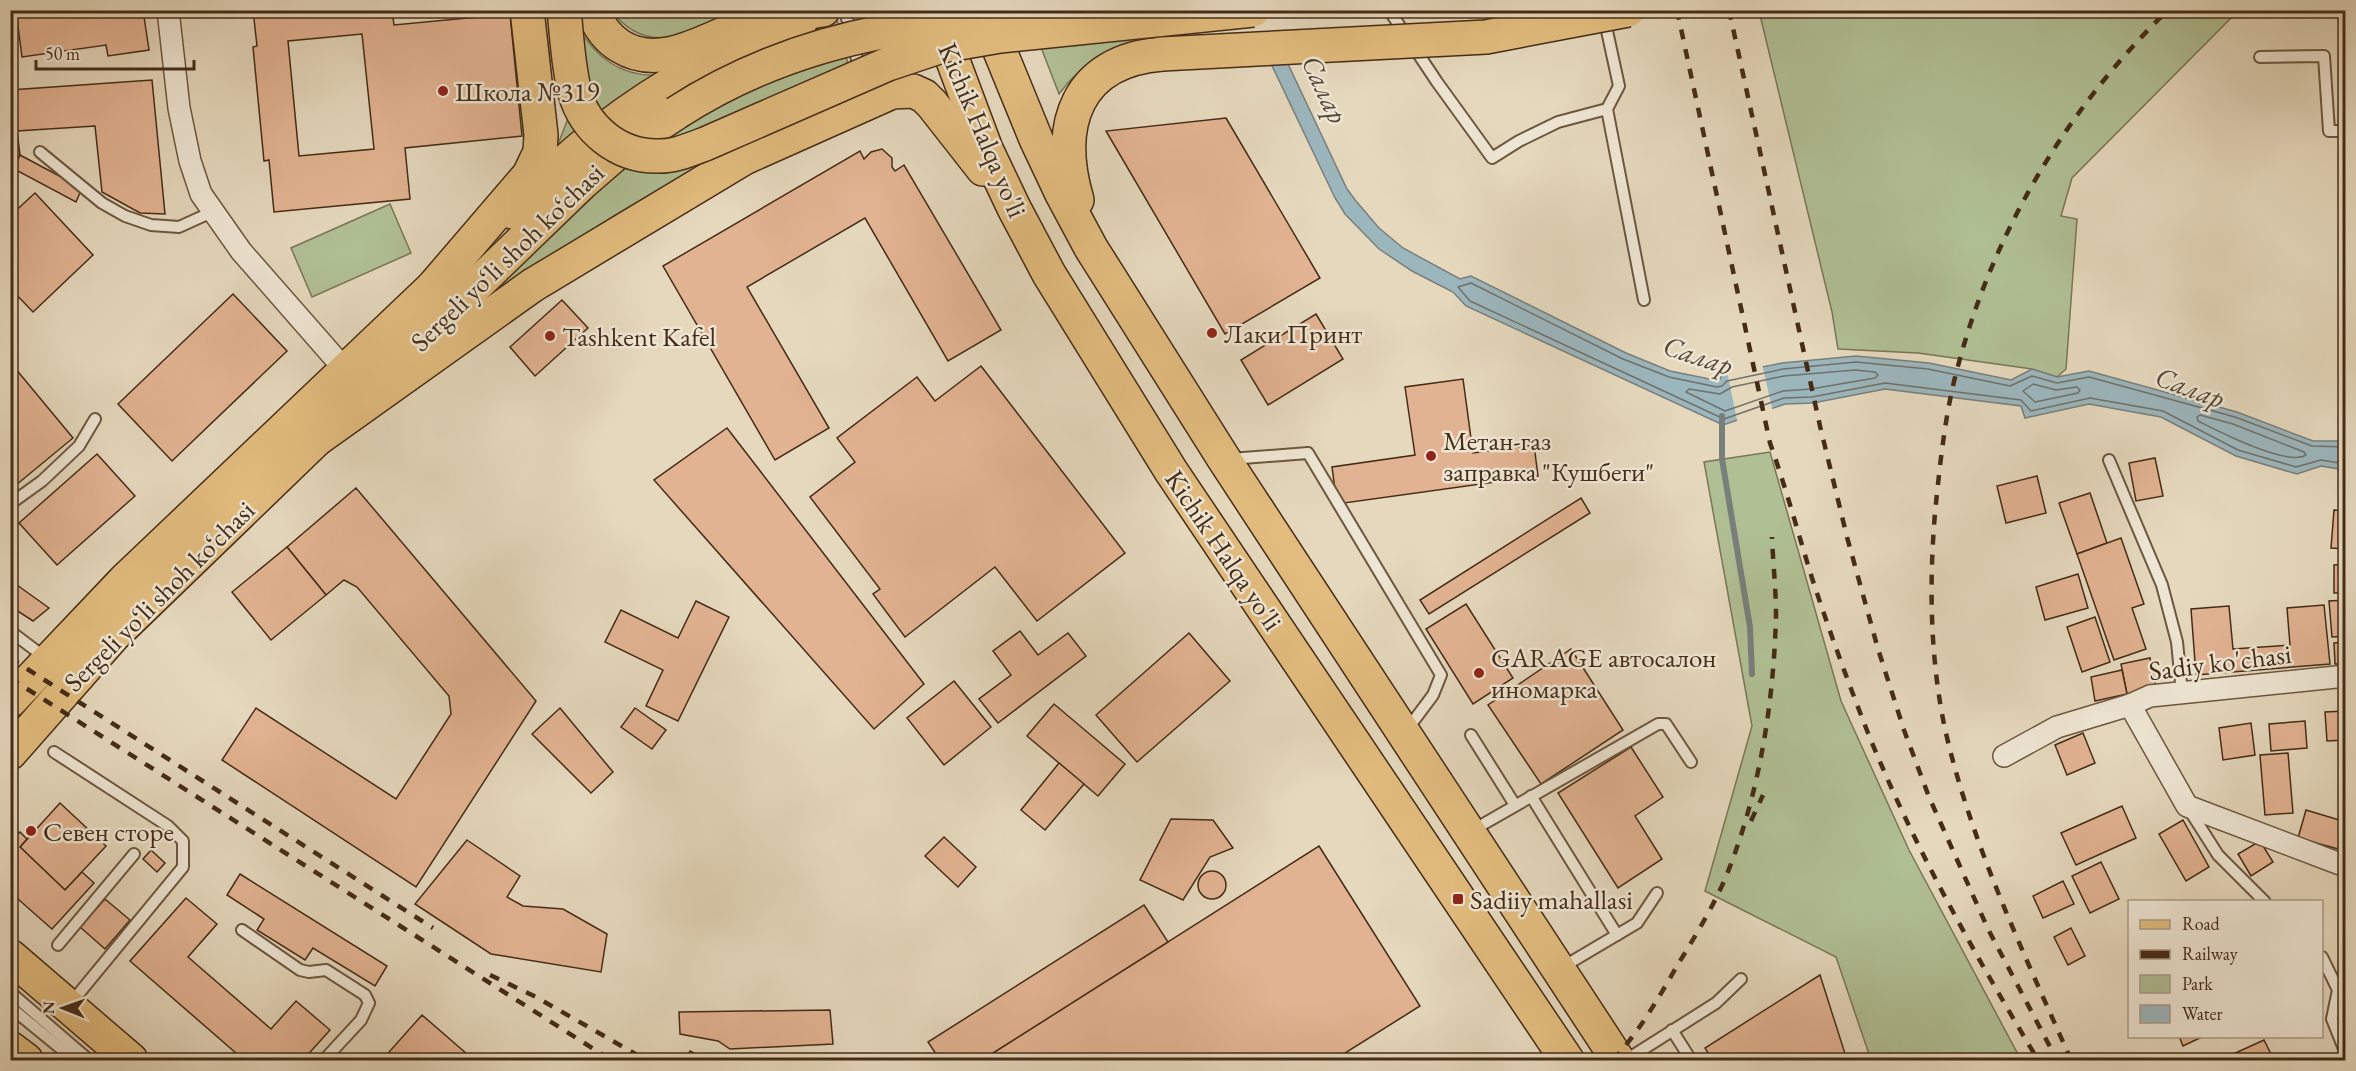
<svg xmlns="http://www.w3.org/2000/svg" width="2356" height="1071" font-family="'EB Garamond',serif">
	<style>
		.green { fill: #b0bf94; stroke: #7a7656; stroke-width: 1.5 }
		.water { fill: #9cb6bd; stroke: #797f7b; stroke-width: 1.5 }
		.pier { fill: #e5d8bd }
		.lines { fill: none; stroke-linecap: round; stroke-linejoin: round }
		.shore { stroke: #70716a; stroke-width: 1.5 }
		.stream { stroke: #797f7b; stroke-width: 6 }
		.building { fill: #e2b392; stroke: #452c17; stroke-width: 1.5; fill-rule: evenodd }
		.lane-casing { stroke: #6d5740; stroke-width: 14 }
		.street-casing { stroke: #6d5740; stroke-width: 24 }
		.primary-casing { stroke: #452c17; stroke-width: 36 }
		.highway-casing { stroke: #452c17; stroke-width: 36 }
		.lane { stroke: #eee6d4; stroke-width: 10 }
		.street { stroke: #eee6d4; stroke-width: 21 }
		.primary { stroke: #e2bc7e; stroke-width: 33 }
		.highway { stroke: #e2bc7e; stroke-width: 33 }
		.rail { stroke: #452c17; stroke-width: 4.5; stroke-dasharray: 10 10; stroke-linecap: butt }
		.primary-bridge-casing { stroke: #452c17; stroke-width: 36; stroke-linecap: butt }
		.highway-bridge-casing { stroke: #452c17; stroke-width: 36; stroke-linecap: butt }
		.primary-bridge { stroke: #e2bc7e; stroke-width: 33 }
		.highway-bridge { stroke: #e2bc7e; stroke-width: 33 }
		.poi-dot { fill: #8f2418; stroke: #eee6d4; stroke-width: 2 }
		.labels { text-anchor: middle; dominant-baseline: central; stroke-width: 5; stroke-linejoin: round; paint-order: stroke }
		.poi-label { font-size: 27px; fill: #452c17; stroke: #eee6d4; text-anchor: start }
		.street-label { font-size: 27px; fill: #452c17; stroke: #eee6d4 }
		.water-label { font-size: 28px; font-style: italic; fill: #564838; stroke: #eee6d4 }
	</style>
	<rect width="100%" height="100%" fill="#e5d8bd"/>
	<filter id="stains"><feTurbulence type="fractalNoise" baseFrequency=".00333" numOctaves="4"/><feColorMatrix values="0 0 0 0 .2 0 0 0 0 .09 0 0 0 0 .02 0 0 0 .5 -.17"/></filter>
	<radialGradient id="worn" r=".72"><stop offset=".6" stop-color="#630" stop-opacity="0"/><stop offset="1" stop-color="#630" stop-opacity=".3"/></radialGradient>
	<!-- green -->
	<g class="green">
		<path d="M612 11H742C697 29 649 61 612 11Z"/>
		<path d="M807 11H835L855 93C785 127 713 158 646 197 588 230 533 269 479 308L511 267Z"/>
		<path d="M1027 11H1160L1161 38C1120 43 1084 59 1059 94Z"/>
		<path d="M1759 11H2238L2072 178 2061 216 2077 219 2066 369 2057 377 2032 369 1918 353 1838 349 1832 312Z"/>
		<path d="M576 24C594 56 620 77 658 75L553 157 569 116Z"/>
		<path d="M390 204 411 253 312 297 291 248Z"/>
		<path d="M1770 452 1841 701 1909 850 2021 1060H1871L1836 957 1705 891 1752 726 1704 462Z"/>
	</g>
	<!-- water -->
	<path class="water" d="M1246 11H1263L1347 189 1356 201 1379 228 1403 248 1460 279 1471 276 1626 353 1670 371 1719 381 1722 375 1782 363 1856 356 1929 363 2011 380 2032 369 2057 377 2089 371 2237 412 2313 441H2345V470L2321 466 2297 474 2236 456 2161 417 2089 404 2025 418 2021 406 1885 389 1813 403 1785 404 1723 425 1466 306 1453 292 1412 271 1379 249 1345 214 1335 198Z"/>
	<!-- pier -->
	<g class="pier">
		<path d="M1267 10 1292 64 1269 65 1248 21Z"/>
		<path d="M1762 364 1773 412 1738 425 1727 371Z"/>
	</g>
	<g class="lines">
		<!-- shore -->
		<g class="shore">
			<path d="M1855 370 1875 372 1878 375 1875 378 1811 389 1783 391 1725 411 1686 392 1689 389 1720 394 1732 387 1784 376Z"/>
			<path d="M2033 384 2056 390 2077 387 2080 390 2078 393 2035 402 2023 391Z"/>
			<path d="M2200 415 2233 424 2304 452 2306 455C2287 467 2218 431 2198 421L2197 417Z"/>
			<path d="M2346 447 2312 446 2235 417 2089 377 2057 383 2032 376 2010 386 1928 369 1856 362 1783 369 1727 381 1722 386 1717 387 1669 377 1623 359 1471 283 1458 287 1470 301 1724 419 1784 398 1812 397 1885 383 2021 400 2031 411 2090 398 2163 411 2238 450 2296 467 2321 460 2346 464"/>
		</g>
		<!-- stream -->
		<path class="stream" d="M1722 416V459L1750 627 1752 674"/>
	</g>
	<!-- building -->
	<g class="building">
		<path d="M143 10 149 50 108 56 106 45 22 57 16 11Z"/>
		<path d="M253 10H392L394 25 510 14 522 136 405 148 410 199 274 212 269 160 264 161 253 47 257 46ZM362 34 374 149 299 156 288 41Z"/>
		<path d="M152 80 165 214 140 213 102 192 95 126 17 131 20 155 14 169 10 168V90Z"/>
		<path d="M1226 118 1320 278 1225 334 1106 131Z"/>
		<path d="M882 149 892 158V167L895 171 904 165 1001 330 948 361 865 218 747 287 829 428 775 460 663 266 860 151 864 159 871 152Z"/>
		<path d="M20 155 82 188 76 202 14 169Z"/>
		<path d="M35 193 93 255 33 312 10 288V216Z"/>
		<path d="M233 294 287 351 172 461 118 404Z"/>
		<path d="M562 300 588 328 535 376 510 347Z"/>
		<path d="M1316 314 1343 359 1268 405 1241 360Z"/>
		<path d="M10 362 73 438 10 490Z"/>
		<path d="M981 366 1125 553 1037 621 995 567 905 637 873 594 880 589 810 497 855 462 837 438 917 377 935 401Z"/>
		<path d="M1463 379 1473 453 1534 445 1538 476 1337 504 1332 467 1415 455 1405 387Z"/>
		<path d="M727 428 924 684 874 729 654 480Z"/>
		<path d="M97 454 135 496 57 565 19 523Z"/>
		<path d="M2155 458 2163 496 2136 501 2129 463Z"/>
		<path d="M2037 476 2046 513 2006 523 1997 486Z"/>
		<path d="M356 488 536 701 416 887 222 760 256 708 396 799 451 714 449 696 357 587 344 580 326 595 287 547Z"/>
		<path d="M2090 493 2107 543 2077 554 2059 503Z"/>
		<path d="M1581 498 1590 513 1429 614 1420 600Z"/>
		<path d="M2334 510 2346 511V549L2331 548Z"/>
		<path d="M2121 538 2144 604 2132 608 2146 649 2114 660 2077 554Z"/>
		<path d="M287 547 326 595 271 640 232 592Z"/>
		<path d="M2346 564V593H2334V565Z"/>
		<path d="M2078 574 2088 608 2045 620 2036 587Z"/>
		<path d="M10 580 49 608 33 621 10 606Z"/>
		<path d="M2346 600V636L2332 637 2329 601Z"/>
		<path d="M696 601 729 617 678 721 646 706 663 670 605 642 621 610 678 638Z"/>
		<path d="M1466 604 1513 678 1473 704 1426 629Z"/>
		<path d="M2324 605 2330 664 2196 675 2191 609 2229 606 2233 649 2290 645 2287 608Z"/>
		<path d="M2095 617 2110 662 2082 672 2067 627Z"/>
		<path d="M1020 631 1038 655 1068 633 1086 656 998 723 979 699 1011 675 993 651Z"/>
		<path d="M1189 633 1230 681 1137 762 1096 715Z"/>
		<path d="M2346 642V664H2335L2334 643Z"/>
		<path d="M1571 649 1623 730 1541 784 1488 705Z"/>
		<path d="M2150 658 2156 688 2127 694 2121 664Z"/>
		<path d="M2122 670 2127 694 2095 701 2091 677Z"/>
		<path d="M954 681 991 727 944 765 907 718Z"/>
		<path d="M1054 704 1125 764 1098 796 1027 736Z"/>
		<path d="M560 708 613 772 591 793 532 734Z"/>
		<path d="M635 708 666 730 652 749 621 727Z"/>
		<path d="M2346 711V740L2327 741 2325 712Z"/>
		<path d="M2305 721 2307 748 2271 751 2269 724Z"/>
		<path d="M2251 723 2255 755 2223 760 2219 728Z"/>
		<path d="M2083 733 2095 763 2067 775 2055 745Z"/>
		<path d="M1631 747 1663 797 1635 816 1662 859 1618 888 1558 793Z"/>
		<path d="M2288 753 2293 813 2265 815 2260 755Z"/>
		<path d="M1059 763 1084 784 1045 830 1021 810Z"/>
		<path d="M60 803 106 846 65 890 20 847Z"/>
		<path d="M2122 806 2136 838 2076 865 2061 833Z"/>
		<path d="M2306 810 2346 822 2338 849 2298 838Z"/>
		<path d="M1171 819 1213 820 1233 848 1210 857 1183 900 1140 880Z"/>
		<path d="M2183 820 2209 867 2186 881 2159 834Z"/>
		<path d="M20 832 27 839 20 847 65 890 82 872 94 883 52 929 10 892V842Z"/>
		<path d="M944 837 976 867 958 887 925 856Z"/>
		<path d="M467 840 520 876 507 897 523 906 563 909 607 934 601 972 491 954 415 904Z"/>
		<path d="M2260 841 2273 862 2251 876 2238 854Z"/>
		<path d="M1319 846 1420 1006 1334 1060H982Z"/>
		<path d="M151 850 165 863 157 872 143 859Z"/>
		<path d="M2101 862 2119 899 2090 913 2072 876Z"/>
		<circle cx="1212" cy="885" r="14"/>
		<path d="M240 874 387 966 375 986 313 948 305 960 257 930 264 919 227 895Z"/>
		<path d="M2063 881 2074 904 2043 918 2033 896Z"/>
		<path d="M186 898 217 924 188 957 271 1029 296 1001 330 1030 303 1060H244L130 961Z"/>
		<path d="M105 899 130 920 105 949 80 927Z"/>
		<path d="M1144 905 1168 942 982 1060H940L928 1042Z"/>
		<path d="M2071 928 2085 956 2068 965 2054 937Z"/>
		<path d="M1820 975 1847 1060H1712L1705 1048Z"/>
		<path d="M830 1010 833 1044 730 1049 718 1041 680 1034 679 1012Z"/>
		<path d="M422 1015 467 1054 461 1060H382Z"/>
		<path d="M2179 1036H2204L2183 1046Z"/>
		<path d="M2264 1040 2274 1060H2220Z"/>
		<path d="M690 1051 707 1060H685Z"/>
	</g>
	<g class="lines">
		<!-- lane casing -->
		<g class="lane-casing">
			<g id="lane">
				<path d="M845 10 860 71"/>
				<path d="M1389 10 1437 82 1492 158 1519 141 1558 122 1607 109"/>
				<path d="M1604 17 1619 86 1607 109 1644 300"/>
				<path d="M2260 57 2324 56 2329 131H2346"/>
				<path d="M40 152 102 203 125 216 151 225 179 227 212 212"/>
				<path d="M1230 459 1308 453 1441 675 1433 695 1406 731"/>
				<path d="M2109 460 2162 585 2177 642 2182 693"/>
				<path d="M10 504 42 481 79 446 95 419"/>
				<path d="M10 631 47 659"/>
				<path d="M1471 735 1515 805"/>
				<path d="M54 752 168 826 183 841V867L71 1003"/>
				<path d="M1531 796 1617 935"/>
				<path d="M2190 811 2218 855 2265 902"/>
				<path d="M1473 830 1658 724H1666L1691 762"/>
				<path d="M242 930 300 970 309 972 326 970 365 995 369 1003 361 1020 324 1060"/>
				<path d="M58 945 134 854"/>
				<path d="M2322 957 2338 990 2332 1019 2346 1054"/>
				<path d="M1561 968 1637 923 1657 893"/>
				<path d="M10 992 89 1060"/>
				<path d="M10 1007 75 1060"/>
				<path d="M1672 1030 1691 1060"/>
				<path d="M1626 1060 1716 1003 1741 979"/>
			</g>
		</g>
		<!-- street casing -->
		<g class="street-casing">
			<g id="street">
				<path d="M168 10 179 108 190 161 201 194 241 251 354 380"/>
				<path d="M2130 705 2187 806 2340 864 2346 863"/>
				<path d="M2004 756 2057 727 2130 705 2150 696 2346 676"/>
			</g>
		</g>
		<!-- primary casing -->
		<g class="primary-casing">
			<g id="primary">
				<path d="M512 212C535 190 558 167 582 147 647 93 721 51 800 23"/>
				<path d="M10 701 125 580 453 268"/>
				<path d="M10 753 113 636 582 183 620 150 676 113"/>
				<path d="M10 956 131 1060"/>
				<path d="M10 1048 26 1060"/>
			</g>
		</g>
		<!-- highway casing -->
		<g class="highway-casing">
			<g id="highway">
				<path d="M592 10C598 25 607 38 620 46 661 72 707 38 746 25 771 17 797 14 823 10"/>
				<path d="M984 12 1036 139 1062 194 1091 248 1224 459 1618 1060"/>
				<path d="M937 18 986 149 1014 208 1049 274 1171 471 1567 1060"/>
				<path d="M1077 200C1055 125 1076 61 1162 54"/>
				<path d="M433 287 529 175 540 152 541 135 527 10"/>
				<path d="M317 439 533 285 744 158 892 92 913 91 924 96 932 104 983 169"/>
			</g>
		</g>
		<!-- lane -->
		<use href="#lane" class="lane"/>
		<!-- street -->
		<use href="#street" class="street"/>
		<!-- primary -->
		<use href="#primary" class="primary"/>
		<!-- highway -->
		<use href="#highway" class="highway"/>
		<!-- rail -->
		<g class="rail">
			<path d="M1677 10 1770 443C1786 488 1798 533 1812 578 1829 630 1848 682 1868 733 1914 847 1975 955 2038 1060"/>
			<path d="M1729 10 1820 426 1847 537 1878 649 1904 730 1929 797 1988 929 2057 1060"/>
			<path d="M10 658 433 928"/>
			<path d="M10 678 611 1060"/>
			<path d="M1751 821 1763 795"/>
			<path d="M490 975 536 997 646 1060"/>
			<path d="M1613 1060C1639 1032 1658 999 1677 966 1697 933 1719 898 1732 861 1761 784 1774 697 1776 615 1776 589 1773 563 1772 537"/>
			<path d="M2071 1060C2024 953 1971 844 1945 729 1930 658 1929 584 1935 513 1940 464 1945 413 1958 366 1994 230 2068 107 2168 10"/>
		</g>
		<!-- primary-bridge casing -->
		<g class="primary-bridge-casing">
			<path id="primary-bridge" d="M676 113C810 26 951 17 1106 12"/>
		</g>
		<!-- highway-bridge casing -->
		<g class="highway-bridge-casing">
			<g id="highway-bridge">
				<path d="M564 10C567 38 568 66 575 93 585 129 618 156 656 156 673 157 689 150 705 144L888 64 942 46 1000 36 1253 10"/>
				<path d="M1162 54 1486 37 1628 10"/>
			</g>
		</g>
		<!-- primary-bridge -->
		<use href="#primary-bridge" class="primary-bridge"/>
		<!-- highway-bridge -->
		<use href="#highway-bridge" class="highway-bridge"/>
	</g>
	<!-- markers -->
	<g class="poi-dot">
		<circle cx="443" cy="91" r="6"/>
		<circle cx="1212" cy="333" r="6"/>
		<circle cx="550" cy="336" r="6"/>
		<circle cx="1431" cy="456" r="6"/>
		<circle cx="1479" cy="673" r="6"/>
		<circle cx="31" cy="831" r="6"/>
		<rect x="1452" y="893" width="12" height="12" rx="3"/>
	</g>
	<g class="labels">
		<!-- poi labels -->
		<g class="poi-label">
			<text x="455" y="91">Школа №319</text>
			<text x="1224" y="333">Лаки Принт</text>
			<text x="562" y="336">Tashkent Kafel</text>
			<text x="1443" y="440">Метан-газ<tspan x="1443" dy="31">заправка "Кушбеги"</tspan></text>
			<text x="1491" y="657">GARAGE автосалон<tspan x="1491" dy="31">иномарка</tspan></text>
			<text x="43" y="831">Севен сторе</text>
			<text x="1470" y="899">Sadiiy mahallasi</text>
		</g>
		<!-- street labels -->
		<g class="street-label">
			<text transform="translate(983 130) rotate(67)">Kichik Halqa yo'li</text>
			<text transform="translate(507 257) rotate(-44)">Sergeli yo‘li shoh ko‘chasi</text>
			<text transform="translate(1224 550) rotate(56)">Kichik Halqa yo'li</text>
			<text transform="translate(159 596) rotate(-45)">Sergeli yo‘li shoh ko‘chasi</text>
			<text transform="translate(2220 662) rotate(-7)">Sadiy ko'chasi</text>
		</g>
		<!-- water labels -->
		<g class="water-label">
			<text transform="translate(1325 89) rotate(65)">Салар</text>
			<text transform="translate(1698 355) rotate(18)">Салар</text>
			<text transform="translate(2190 387) rotate(20)">Салар</text>
		</g>
	</g>
	<!-- margin -->
	<rect width="2356" height="1071" fill="none" stroke="#e5d8bd" stroke-width="36"/>
	<rect x="12" y="12" width="2332" height="1047" fill="none" stroke="#452c17" stroke-width="3"/>
	<rect x="18" y="18" width="2320" height="1035" fill="none" stroke="#452c17" stroke-width="1.5"/>
	<!-- legend -->
	<rect x="2128" y="900" width="195" height="138" fill="#eee6d4" stroke="#aa9c88" stroke-width="1.5"/>
	<rect x="2140" y="920" width="30" height="9" fill="#e2bc7e" stroke="#aa9c88" stroke-width="1.5"/>
	<text x="2182" y="930" font-size="18" fill="#452c17">Road</text>
	<rect x="2140" y="950" width="30" height="9" fill="#452c17" stroke="#aa9c88" stroke-width="1.5"/>
	<text x="2182" y="960" font-size="18" fill="#452c17">Railway</text>
	<rect x="2140" y="975" width="30" height="18" fill="#b0bf94" stroke="#aa9c88" stroke-width="1.5"/>
	<text x="2182" y="990" font-size="18" fill="#452c17">Park</text>
	<rect x="2140" y="1005" width="30" height="18" fill="#9cb6bd" stroke="#aa9c88" stroke-width="1.5"/>
	<text x="2182" y="1020" font-size="18" fill="#452c17">Water</text>
	<!-- north arrow -->
	<g transform="translate(63 1008) rotate(271)" stroke="#eee6d4" stroke-width="4.5" paint-order="stroke">
	<path d="M0-4.5L10 22L0 15L-10 22Z" fill="#452c17"/>
	<text y="-9" font-size="16" font-weight="bold" text-anchor="middle" fill="#452c17">N</text>
	</g>
	<!-- scale -->
	<path d="M36 60v9h158v-9" fill="none" stroke="#452c17" stroke-width="3"/>
	<text x="45" y="60" font-size="18" fill="#452c17" stroke="#eee6d4" stroke-width="4.5" paint-order="stroke">50 m</text>
	<rect width="100%" height="100%" filter="url(#stains)"/>
	<rect width="100%" height="100%" fill="url(#worn)"/>
</svg>
